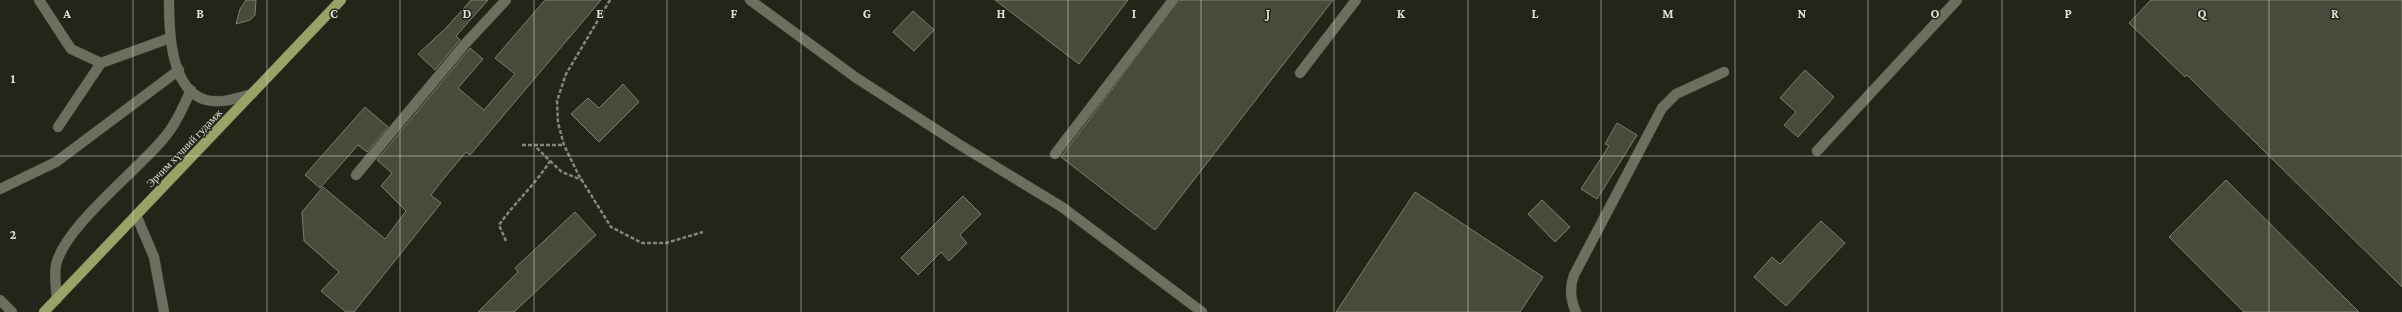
<svg xmlns="http://www.w3.org/2000/svg" width="2402" height="312" font-family="'Crimson Pro',serif">
	<style>
		.building { fill: #484b3c; stroke: #7c7f6f }
		.lines { fill: none; stroke-linecap: round; stroke-linejoin: round }
		.minor-casing { stroke: #3e4036; stroke-width: 11 }
		.major-casing { stroke: #3e4036; stroke-width: 11 }
		.path { stroke: #84867b; stroke-width: 2.5; stroke-dasharray: 4 2; stroke-linecap: butt }
		.minor { stroke: #6c6f60; stroke-width: 10 }
		.major { stroke: #98a368; stroke-width: 10 }
		.grid { fill: none; stroke: #dee0d8; stroke-width: 1; stroke-opacity: 0.55 }
		.labels { text-anchor: middle; dominant-baseline: central; stroke-width: 3; stroke-linejoin: round; paint-order: stroke }
		.street-label { font-size: 11px; fill: #dee0d8; stroke: #222517 }
		.grid-label { font-size: 13px; text-anchor: middle; font-weight: bold; fill: #dee0d8; stroke: #222517; stroke-width: 3; stroke-linejoin: round; paint-order: stroke }
	</style>
	<rect width="100%" height="100%" fill="#222517"/>
	<!-- building -->
	<g class="building">
		<path d="M246 0H256L255 15 250 20 236 24 240 9Z"/>
		<path d="M471 0H488L456 36 460 40 435 70 418 54 447 27Z"/>
		<path d="M545 0H601L470 155 466 152 445 177 431 195 441 203 354 312H346L321 291 339 272 304 241 302 212 323 187 385 239 406 211 381 186 392 173 377 160 470 48 483 59 458 88 484 110 515 74 495 58Z"/>
		<path d="M995 0H1128L1079 64Z"/>
		<path d="M1179 0H1333L1155 230 1061 157Z"/>
		<path d="M2151 0H2402V287L2187 75 2185 77 2129 23Z"/>
		<path d="M913 11 934 30 914 51 893 32Z"/>
		<path d="M1805 70 1834 97 1798 137 1784 125 1796 112 1780 98Z"/>
		<path d="M623 84 639 102 599 142 571 114 588 98 599 108Z"/>
		<path d="M365 107 388 127 367 152 358 145 320 188 305 175Z"/>
		<path d="M1617 123 1637 135 1597 199 1581 189 1609 146 1605 144Z"/>
		<path d="M2226 180 2359 312H2244L2169 237Z"/>
		<path d="M1415 192 1543 277 1520 312H1336Z"/>
		<path d="M963 196 981 214 960 235 967 243 949 261 941 252 918 275 901 258Z"/>
		<path d="M1542 200 1570 227 1555 242 1528 214Z"/>
		<path d="M575 212 596 235 514 312H478L518 272 515 268Z"/>
		<path d="M1821 221 1845 243 1786 306 1754 277 1772 257 1780 264Z"/>
	</g>
	<g class="lines">
		<!-- minor casing -->
		<g class="minor-casing">
			<g id="minor">
				<path d="M39 0 71 49 101 63 170 38"/>
				<path d="M169 0C169 30 170 90 206 100 221 104 237 98 252 94"/>
				<path d="M750 0 855 77 960 145 1062 207 1202 312"/>
				<path d="M1300 73 1356 0"/>
				<path d="M58 127 101 63"/>
				<path d="M1817 151 1957 0"/>
				<path d="M1055 154 1173 0"/>
				<path d="M356 175 465 44 506 0"/>
				<path d="M0 189 56 162 179 70"/>
				<path d="M136 215 154 257 164 312"/>
				<path d="M57 299C56 289 54 275 56 265 64 227 138 170 164 138 176 124 183 107 191 90"/>
				<path d="M0 300 12 312"/>
				<path d="M1576 312C1570 299 1569 288 1574 275L1662 108 1676 94 1724 72"/>
			</g>
		</g>
		<!-- major casing -->
		<g class="major-casing">
			<path id="major" d="M44 312 341 0"/>
		</g>
		<!-- path -->
		<g class="path">
			<path d="M610 0 566 74 557 101 558 123 564 145 578 174 611 227 642 243H666L703 232"/>
			<path d="M522 145H564"/>
			<path d="M550 161 562 172 582 180"/>
			<path d="M506 241 499 225C515 202 535 185 550 161L535 146"/>
		</g>
		<!-- minor -->
		<use href="#minor" class="minor"/>
		<!-- major -->
		<use href="#major" class="major"/>
	</g>
	<!-- grid -->
	<path class="grid" d="M133 0V312M267 0V312M400 0V312M534 0V312M667 0V312M801 0V312M934 0V312M1068 0V312M1201 0V312M1334 0V312M1468 0V312M1601 0V312M1735 0V312M1868 0V312M2002 0V312M2135 0V312M2269 0V312M0 156H2402"/>
	<g class="labels">
		<!-- street labels -->
		<g class="street-label">
			<text transform="translate(184 148) rotate(-46)">Эрчим хүчний гудамж</text>
		</g>
	</g>
	<g class="grid-label">
		<text x="67" y="18">A</text>
		<text x="200" y="18">B</text>
		<text x="334" y="18">C</text>
		<text x="467" y="18">D</text>
		<text x="600" y="18">E</text>
		<text x="734" y="18">F</text>
		<text x="867" y="18">G</text>
		<text x="1001" y="18">H</text>
		<text x="1134" y="18">I</text>
		<text x="1268" y="18">J</text>
		<text x="1401" y="18">K</text>
		<text x="1535" y="18">L</text>
		<text x="1668" y="18">M</text>
		<text x="1802" y="18">N</text>
		<text x="1935" y="18">O</text>
		<text x="2068" y="18">P</text>
		<text x="2202" y="18">Q</text>
		<text x="2335" y="18">R</text>
		<text x="13" y="83">1</text>
		<text x="13" y="239">2</text>
	</g>
</svg>
